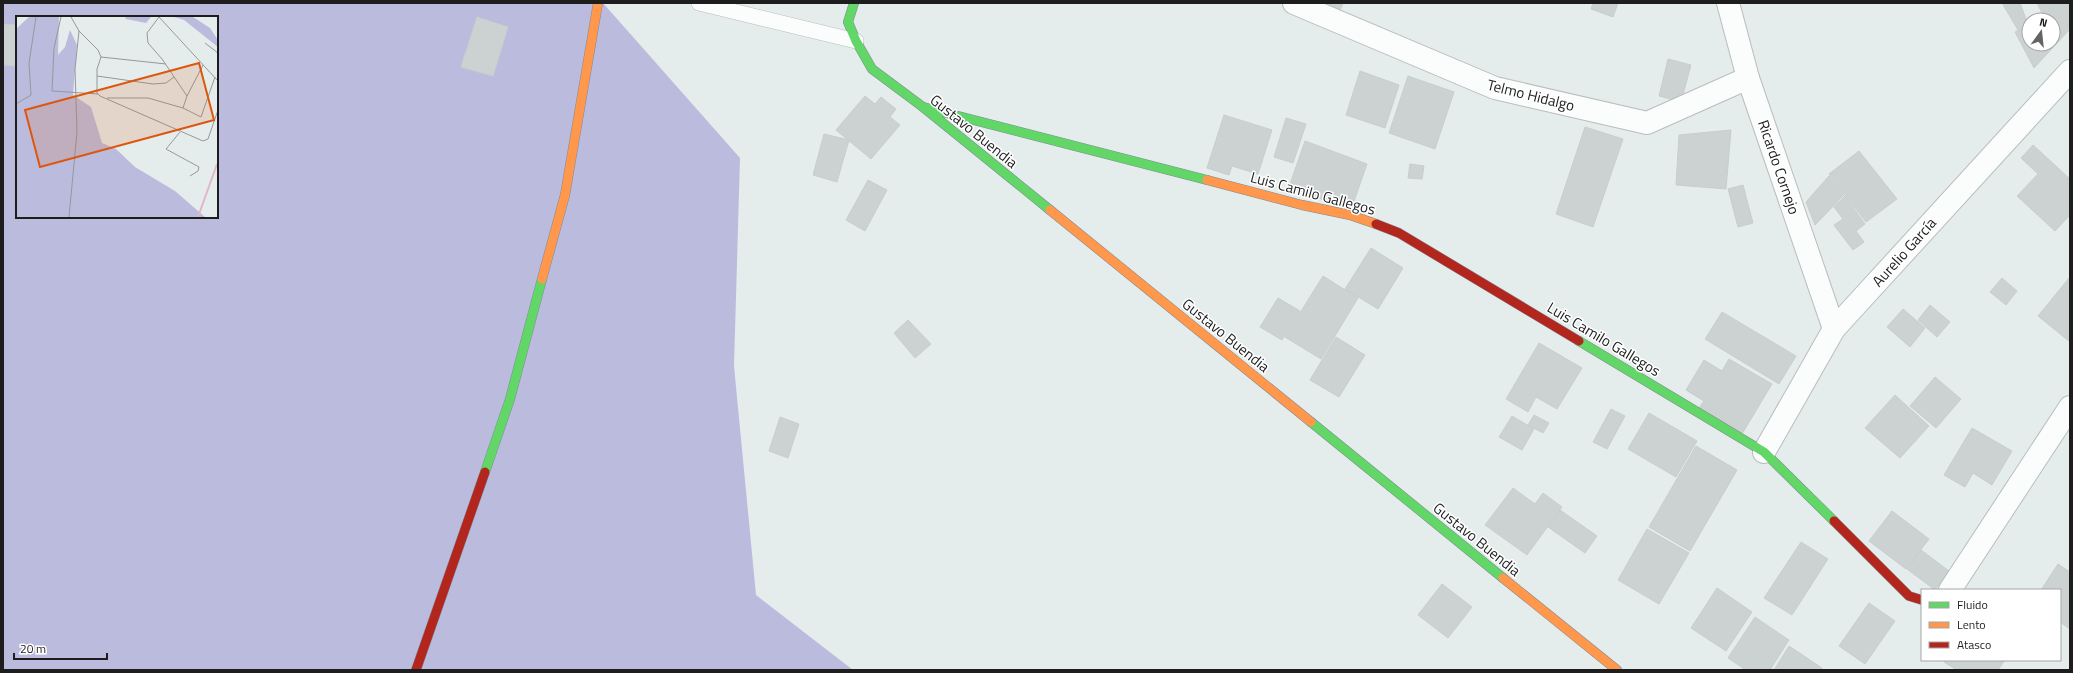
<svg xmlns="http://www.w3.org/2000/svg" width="2073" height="673" font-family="'Titillium Web',sans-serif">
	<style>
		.forest { fill: #bbbcdd; fill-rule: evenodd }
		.building { fill: #ccd2d1; stroke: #c6cfce }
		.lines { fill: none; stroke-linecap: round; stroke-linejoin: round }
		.lane-casing { stroke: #babdbd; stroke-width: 16 }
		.street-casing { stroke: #babdbd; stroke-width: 24 }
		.fast-casing { stroke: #7c8c97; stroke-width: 10 }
		.slow-casing { stroke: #7c8c97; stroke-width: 10 }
		.jam-casing { stroke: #7c8c97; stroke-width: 10 }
		.lane { stroke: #fbfcfc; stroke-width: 15 }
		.street { stroke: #fbfcfc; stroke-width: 22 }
		.fast { stroke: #63d668; stroke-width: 9 }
		.slow { stroke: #ff974d; stroke-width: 9 }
		.jam { stroke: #b3261e; stroke-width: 9 }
		.labels { text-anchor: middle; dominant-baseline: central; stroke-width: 3; stroke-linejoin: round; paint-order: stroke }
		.street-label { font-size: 15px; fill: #1d1d1d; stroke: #fff }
		.inset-river { fill: none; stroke: #e2b6c9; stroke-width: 2 }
		.inset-road { fill: none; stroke: #959999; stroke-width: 1 }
		.view { fill: #de560d; fill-opacity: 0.15; stroke: #de560d; stroke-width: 2 }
		.inset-edge { fill: none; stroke: #1d1d1d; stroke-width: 2 }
	</style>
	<rect width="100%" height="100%" fill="#e5ecec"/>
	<!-- forest -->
	<path class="forest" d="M3 3H603L740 158 734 366 756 595 853 670H3ZM17 17H217V217H17Z"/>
	<!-- building -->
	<g class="building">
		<path d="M1324 3H1343L1338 15 1322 9Z"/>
		<path d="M1593 3H1618L1613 17 1591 9Z"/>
		<path d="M2002 3H2020L2028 24 2018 30Z"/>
		<path d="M2037 3H2070V29L2034 68 2015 32 2029 25V44H2053V20H2039L2044 17Z"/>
		<path d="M477 17 508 27 493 76 461 67Z"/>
		<path d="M3 24 17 25V66L3 65Z"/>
		<path d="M1668 59 1691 65 1681 102 1659 96Z"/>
		<path d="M1360 71 1399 85 1385 128 1346 115Z"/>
		<path d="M1408 76 1454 92 1435 149 1389 133Z"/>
		<path d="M865 96 875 104 881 97 896 109 890 117 900 125 871 159 836 130Z"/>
		<path d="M1224 115 1272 130 1258 174 1232 166 1229 175 1207 168Z"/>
		<path d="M1286 118 1306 124 1293 163 1274 157Z"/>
		<path d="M1585 127 1623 139 1593 227 1556 214Z"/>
		<path d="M1731 130 1726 189 1676 185 1679 135Z"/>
		<path d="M824 134 849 140 837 182 813 175Z"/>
		<path d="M1305 141 1367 164 1351 210 1289 187Z"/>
		<path d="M2033 145 2070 179V215L2055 231 2017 196 2038 174 2021 158Z"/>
		<path d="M1859 151 1897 199 1866 222 1829 174Z"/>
		<path d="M1410 164 1424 166 1422 179 1408 178Z"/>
		<path d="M1829 176 1844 195 1815 225 1806 202Z"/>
		<path d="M868 180 887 190 865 231 846 220Z"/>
		<path d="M1743 185 1753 223 1738 227 1728 189Z"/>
		<path d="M1845 196 1865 224 1856 231 1864 242 1853 250 1834 225 1843 219 1834 207Z"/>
		<path d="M1371 248 1403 268 1378 309 1345 289Z"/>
		<path d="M1323 276 1358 298 1321 359 1285 337Z"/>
		<path d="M2070 277V342L2038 316Z"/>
		<path d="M2002 278 2017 291 2006 305 1990 292Z"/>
		<path d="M1278 298 1300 311 1282 340 1260 327Z"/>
		<path d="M1930 305 1950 322 1937 337 1918 320Z"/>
		<path d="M1903 309 1925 328 1910 347 1887 327Z"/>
		<path d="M1722 312 1796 356 1779 384 1705 339Z"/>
		<path d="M908 320 931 344 915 358 894 333Z"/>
		<path d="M1336 337 1365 355 1339 397 1310 380Z"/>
		<path d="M1539 343 1582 368 1557 409 1536 397 1528 412 1506 399Z"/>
		<path d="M1729 359 1772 384 1742 434 1699 408 1704 401 1686 390 1704 360 1722 371Z"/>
		<path d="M1935 377 1961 399 1936 428 1910 406Z"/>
		<path d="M1895 395 1929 426 1900 458 1865 428Z"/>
		<path d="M1611 409 1625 416 1607 449 1593 442Z"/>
		<path d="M1649 413 1697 441 1676 477 1628 449Z"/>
		<path d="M1534 415 1549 423 1543 433 1528 425Z"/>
		<path d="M1512 416 1534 429 1522 450 1499 437Z"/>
		<path d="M780 417 799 424 788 458 769 451Z"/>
		<path d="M1972 428 2012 451 1992 485 1973 473 1965 487 1944 475Z"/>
		<path d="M1696 446 1737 470 1690 551 1649 527Z"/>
		<path d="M1513 488 1535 504 1543 493 1562 507 1527 555 1485 525Z"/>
		<path d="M1560 510 1597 536 1585 553 1548 527Z"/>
		<path d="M1892 511 1929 539 1906 569 1869 541Z"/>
		<path d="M1647 529 1689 553 1659 604 1618 580Z"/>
		<path d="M1801 542 1828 559 1792 615 1764 598Z"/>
		<path d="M1921 550 1949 571 1935 590 1907 569Z"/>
		<path d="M2058 564 2070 572V629L2060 622V590H2041Z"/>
		<path d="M1442 584 1472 607 1448 638 1418 615Z"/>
		<path d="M1717 588 1752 612 1726 651 1691 628Z"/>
		<path d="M1869 603 1895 621 1865 664 1839 646Z"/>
		<path d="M1755 617 1789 640 1770 670H1746L1728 658Z"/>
		<path d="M1789 646 1822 668 1821 670H1774Z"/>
		<path d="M1945 660H2005L1998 670H1957L1944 662Z"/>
	</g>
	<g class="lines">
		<!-- lane casing -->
		<g class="lane-casing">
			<path id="lane" d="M699 3 856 41"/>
		</g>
		<!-- street casing -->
		<g class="street-casing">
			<g id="street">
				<path d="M1294 3 1495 88 1647 123 1748 78"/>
				<path d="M1728 3 1748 78 1834 329"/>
				<path d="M1764 452 1834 329 2070 71"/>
				<path d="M1950 590 2070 407"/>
			</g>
		</g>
		<!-- fast casing -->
		<g class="fast-casing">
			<g id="fast">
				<path d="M854 3 848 22 856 41 872 69 923 107 1050 210"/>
				<path d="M923 107 1207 180"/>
				<path d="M1579 341 1764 452 1834 521"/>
				<path d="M1311 422 1503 578"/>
				<path d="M485 472 510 399 542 279"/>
			</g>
		</g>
		<!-- slow casing -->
		<g class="slow-casing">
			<g id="slow">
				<path d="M1207 180 1302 205 1350 215 1376 224"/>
				<path d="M1050 210 1311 422"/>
				<path d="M542 279 565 195 598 3"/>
				<path d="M1503 578 1617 670"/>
			</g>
		</g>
		<!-- jam casing -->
		<g class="jam-casing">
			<g id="jam">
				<path d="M1376 224 1399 233 1579 341"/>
				<path d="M1834 521 1909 596 1922 600"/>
				<path d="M416 670 485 472"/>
			</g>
		</g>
		<!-- lane -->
		<use href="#lane" class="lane"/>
		<!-- street -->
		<use href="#street" class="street"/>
		<!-- fast -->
		<use href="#fast" class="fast"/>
		<!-- slow -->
		<use href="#slow" class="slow"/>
		<!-- jam -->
		<use href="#jam" class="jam"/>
	</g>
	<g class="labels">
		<!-- street labels -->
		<g class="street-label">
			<text transform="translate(1531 95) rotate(14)">Telmo Hidalgo</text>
			<text transform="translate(974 131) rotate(39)">Gustavo Buendia</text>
			<text transform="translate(1779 167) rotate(71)">Ricardo Cornejo</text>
			<text transform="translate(1313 193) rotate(15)">Luis Camilo Gallegos</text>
			<text transform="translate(1904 252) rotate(-48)">Aurelio García</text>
			<text transform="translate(1226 335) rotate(39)">Gustavo Buendia</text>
			<text transform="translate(1604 339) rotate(31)">Luis Camilo Gallegos</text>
			<text transform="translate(1477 539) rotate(39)">Gustavo Buendia</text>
		</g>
	</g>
	<!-- overview -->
	<g transform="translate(16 16)">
		<rect width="202" height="202" fill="#e5ecec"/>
		<path d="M13 1H43L42 39 49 31 54 14 61 29 57 79 75 91 86 127 100 133 119 151 159 175 189 201H0V13ZM109 1H135L130 7 110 3ZM158 1H177L194 12 202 24V31L168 4Z" fill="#bbbcdd"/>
		<path class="inset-river" d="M182 201 201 148"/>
		<path class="inset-road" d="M45 1 38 32 36 75 82 78M55 1 63 15 82 34 85 41M189 27 202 37M85 41 81 53V77L84 80 187 125 192 123 202 94M85 41 150 48M81 60 137 68 150 67 158 61M171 80 146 43 132 27 131 17 143 1 202 65M91 82H132L167 92 185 101 199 61M0 88 15 79 13 47 20 1M167 92 171 80 187 49M164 116 150 133 183 151 182 155 174 160M53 201 61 116 59 53 63 15"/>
		<path class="view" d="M183 47 198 104 24 151 9 94Z"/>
		<rect width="202" height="202" class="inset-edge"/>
	</g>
	<!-- border -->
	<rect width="2073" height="673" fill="none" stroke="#1d1d1d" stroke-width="8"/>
	<!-- legend -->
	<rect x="1921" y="589" width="140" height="72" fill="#ffffff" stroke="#a5a5a5"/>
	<rect x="1929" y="602" width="20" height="6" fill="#63d668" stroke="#a5a5a5"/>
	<text x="1957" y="609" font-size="12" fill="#1d1d1d">Fluido</text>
	<rect x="1929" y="622" width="20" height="6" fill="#ff974d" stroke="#a5a5a5"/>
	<text x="1957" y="629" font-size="12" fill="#1d1d1d">Lento</text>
	<rect x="1929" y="642" width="20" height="6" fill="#b3261e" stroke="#a5a5a5"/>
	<text x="1957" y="649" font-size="12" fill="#1d1d1d">Atasco</text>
	<!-- north arrow -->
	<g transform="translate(2041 32) rotate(15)"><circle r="19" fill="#ffffff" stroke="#a5a5a5"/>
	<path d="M0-3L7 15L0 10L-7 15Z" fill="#636565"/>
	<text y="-6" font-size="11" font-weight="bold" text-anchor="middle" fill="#1d1d1d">N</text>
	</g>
	<!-- scale -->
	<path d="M14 653v6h93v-6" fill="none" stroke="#1d1d1d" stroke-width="2"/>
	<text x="20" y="653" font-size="12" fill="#1d1d1d" stroke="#ffffff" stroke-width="3" paint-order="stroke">20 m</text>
</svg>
